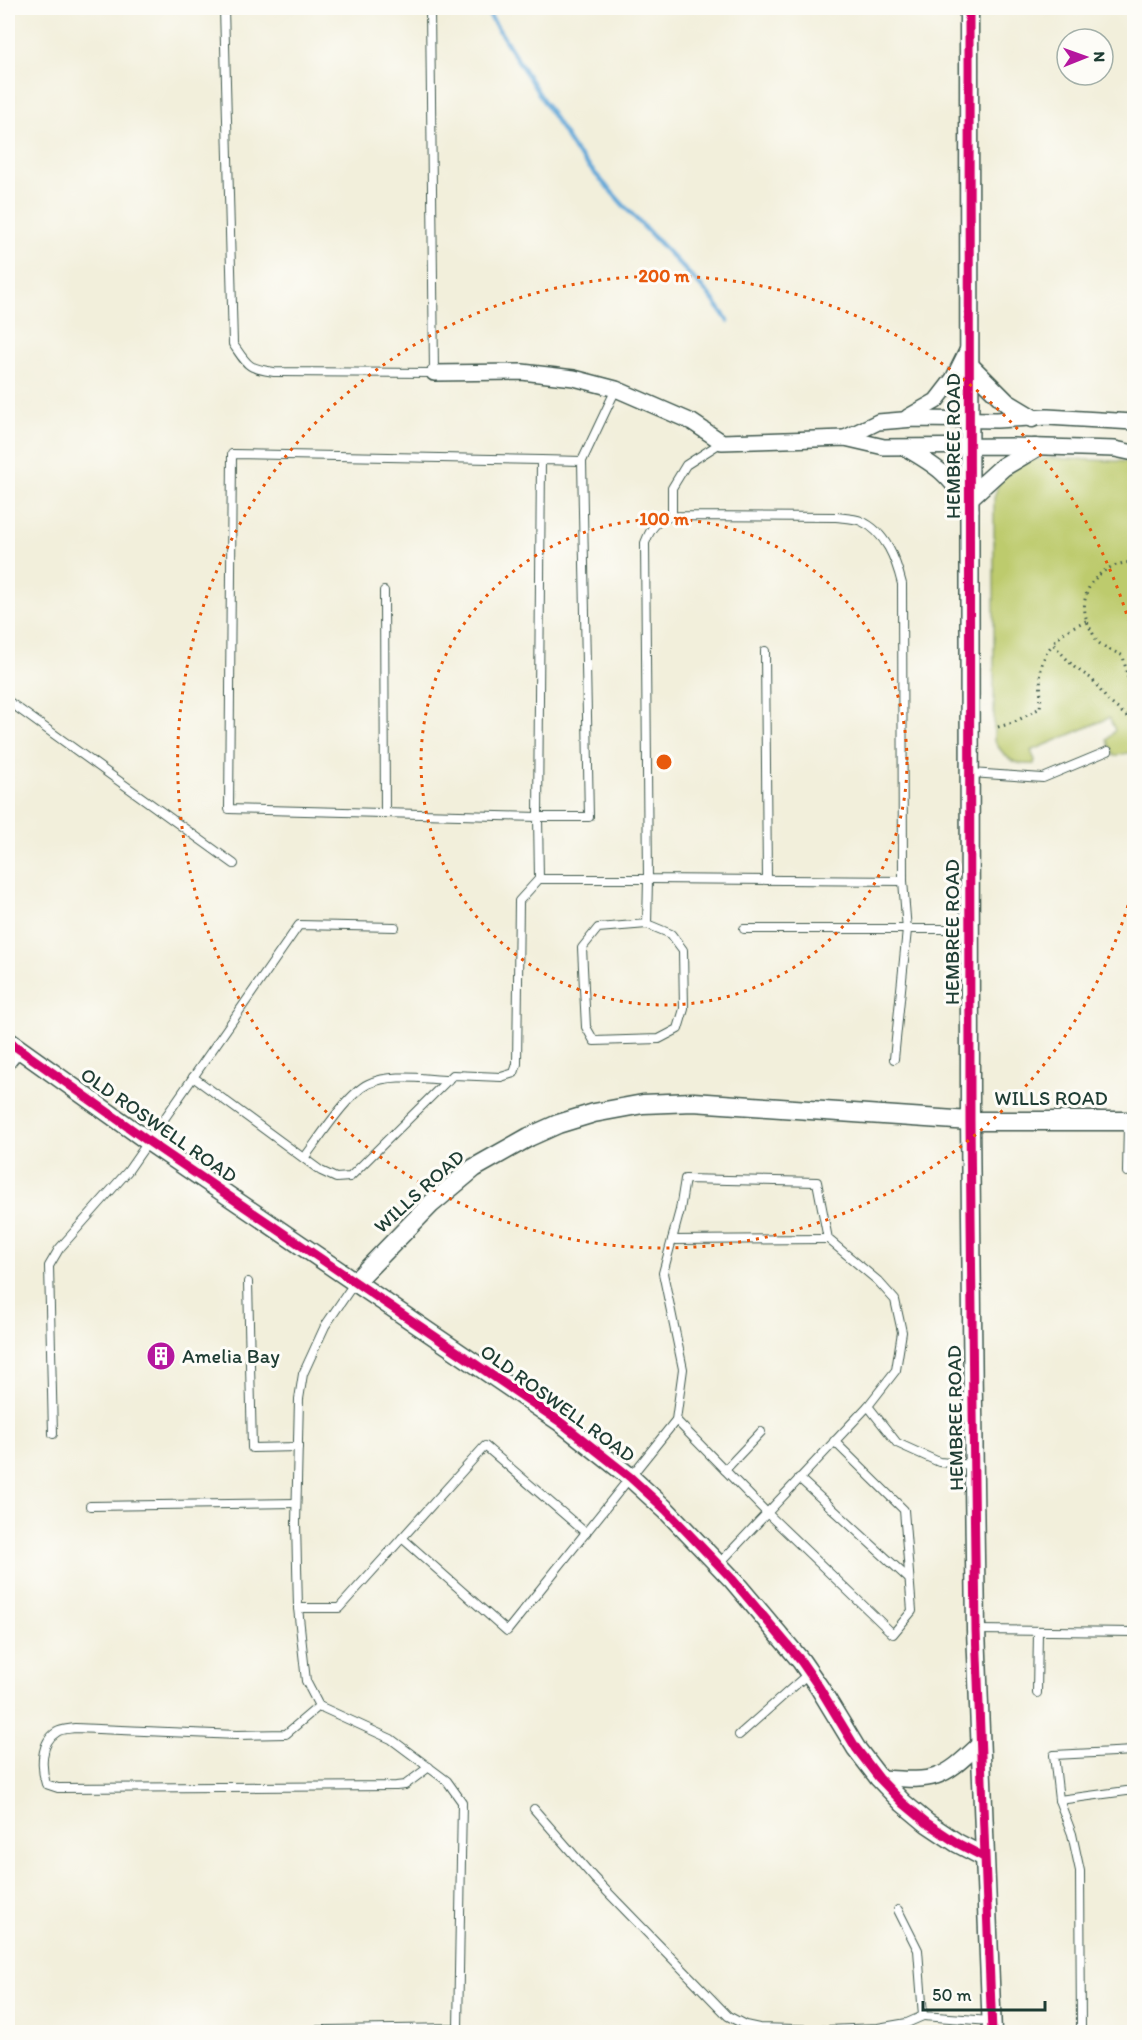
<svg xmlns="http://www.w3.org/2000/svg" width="1142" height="2040" font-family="Itim,sans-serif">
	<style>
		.green { fill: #bdcb6d; stroke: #6e8450; stroke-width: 1.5 }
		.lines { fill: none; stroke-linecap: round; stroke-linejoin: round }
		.stream { stroke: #63a8d8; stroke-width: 4.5 }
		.service-casing { stroke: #3f584d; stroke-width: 10 }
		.minor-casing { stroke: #3f584d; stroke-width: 18 }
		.tertiary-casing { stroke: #3f584d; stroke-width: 21 }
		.path { stroke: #3f584d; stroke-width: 3; stroke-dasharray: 1.5 4.5; stroke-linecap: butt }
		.service { stroke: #fff; stroke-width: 8 }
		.minor { stroke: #fff; stroke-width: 15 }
		.tertiary { stroke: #fff; stroke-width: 18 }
		.cycleway-casing { stroke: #fdfcf7; stroke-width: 13 }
		.cycleway { stroke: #d6006c; stroke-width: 9 }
		.ring { fill: none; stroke: #e8590c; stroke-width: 3; stroke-dasharray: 3 6 }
		.labels { text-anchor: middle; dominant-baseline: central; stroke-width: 6; stroke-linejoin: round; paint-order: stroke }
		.street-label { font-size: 20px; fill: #1f3d34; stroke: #fdfcf7 }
		.poi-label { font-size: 20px; fill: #1f3d34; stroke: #fdfcf7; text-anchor: start }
		.centre { fill: #e8590c; stroke: #fdfcf7; stroke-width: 3 }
		.ring-label { font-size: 18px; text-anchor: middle; font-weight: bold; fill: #e8590c; stroke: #fdfcf7; stroke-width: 6; stroke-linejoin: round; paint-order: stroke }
	</style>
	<rect width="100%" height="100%" fill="#fdfcf7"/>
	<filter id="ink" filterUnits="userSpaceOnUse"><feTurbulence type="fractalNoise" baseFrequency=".0167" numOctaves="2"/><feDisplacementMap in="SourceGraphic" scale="12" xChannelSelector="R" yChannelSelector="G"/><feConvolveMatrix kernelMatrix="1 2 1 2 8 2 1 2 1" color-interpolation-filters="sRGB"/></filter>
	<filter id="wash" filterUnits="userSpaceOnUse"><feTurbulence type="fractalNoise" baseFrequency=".008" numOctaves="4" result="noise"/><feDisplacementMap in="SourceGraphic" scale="24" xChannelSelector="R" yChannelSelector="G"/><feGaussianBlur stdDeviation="1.35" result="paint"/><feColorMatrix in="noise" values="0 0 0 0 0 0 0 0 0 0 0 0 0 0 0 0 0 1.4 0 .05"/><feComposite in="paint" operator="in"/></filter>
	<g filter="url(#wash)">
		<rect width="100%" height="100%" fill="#f2efdb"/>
		<!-- green -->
		<path class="green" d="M1050 458 1134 462V752L1114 756 1107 740 1115 730 1109 718 1031 751 1035 760 1034 764C1013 766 1004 757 994 740V498L999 481 1025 460Z"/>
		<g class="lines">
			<!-- stream -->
			<path class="stream" d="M485 8 575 151 625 207 711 297 728 321"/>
		</g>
	</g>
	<g filter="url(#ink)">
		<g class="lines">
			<!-- service casing -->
			<g class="service-casing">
				<g id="service">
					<path d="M224 8 233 344C248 366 247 368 274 372L434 373 430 8"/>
					<path d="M582 461 616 389"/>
					<path d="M672 516 836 517C844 518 854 518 861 521 886 532 896 560 902 584L903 881 648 879 645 543C651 527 656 521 672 516V488L686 465 722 442"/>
					<path d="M384 591 385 813"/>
					<path d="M765 651 767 880"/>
					<path d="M8 701 234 864"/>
					<path d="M971 773 1043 778 1108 751"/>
					<path d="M539 879 538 817H589L582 461 541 460 232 454 229 809 538 817 541 460"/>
					<path d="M744 929H969"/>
					<path d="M894 1059 907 930 903 881"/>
					<path d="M8 1067 20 1052"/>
					<path d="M193 1077 321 1171 336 1178 350 1177 453 1075 501 1077 514 1073 517 1064 519 901 539 879H648L647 924 598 928 582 948 586 1027 594 1041 659 1039 678 1029 684 1009 683 950 671 934 647 924"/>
					<path d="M304 1158C319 1139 347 1094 368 1084 392 1073 423 1079 448 1080"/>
					<path d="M1127 1172 1128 1122"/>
					<path d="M672 1240 828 1239"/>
					<path d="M248 1282 252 1448 298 1447"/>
					<path d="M676 1420 767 1513 893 1634 912 1611 904 1510 834 1441"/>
					<path d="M53 1434 49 1266 59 1249 128 1171 299 925 395 927"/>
					<path d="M725 1470 761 1432"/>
					<path d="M799 1478 909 1579"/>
					<path d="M90 1506 296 1503"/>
					<path d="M402 1538 507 1631 676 1420 683 1369 663 1273 680 1210 685 1179 817 1182 828 1239 878 1281 895 1300 902 1332 896 1370 868 1406"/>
					<path d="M719 1564 868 1406 897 1443 939 1462 974 1465"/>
					<path d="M298 1608H339L485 1446 586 1533"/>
					<path d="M976 1630 1134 1632"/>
					<path d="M1037 1693 1038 1631"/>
					<path d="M319 1706 286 1734 237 1735 75 1728C69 1729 61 1729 57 1732 40 1742 41 1768 46 1784L58 1788 396 1786 405 1785 429 1767"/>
					<path d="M319 1706 306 1681 298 1608 296 1523 299 1399 303 1374 325 1326 355 1282"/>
					<path d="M739 1735 809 1673"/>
					<path d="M1059 1800 1134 1790"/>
					<path d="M534 1809 594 1878 728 2016 745 2025 759 2028 827 2030 878 2028 907 2023 923 2016"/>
					<path d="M898 1910 918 1950 923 2016 990 2021"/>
					<path d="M203 2032 458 2028 462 1802 447 1781 391 1739 319 1706"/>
					<path d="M1081 2032 1080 1871 1072 1834 1059 1800 1054 1755 1134 1751"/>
				</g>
			</g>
			<!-- minor casing -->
			<g class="minor-casing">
				<g id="minor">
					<path d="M434 373 522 372 574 378 616 389 692 422 722 442 845 438 884 447 1012 446 1115 449 1134 453"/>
					<path d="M908 417 936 401 953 379 969 347"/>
					<path d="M845 438 878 422 914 419 997 420 1047 417 1134 422"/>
					<path d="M905 448C940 468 949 475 971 510"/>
					<path d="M879 1778C897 1778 918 1782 936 1776 953 1771 967 1755 981 1743"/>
				</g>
			</g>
			<!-- tertiary casing -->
			<g class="tertiary-casing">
				<g id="tertiary">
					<path d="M969 8 970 1121 973 1409 976 1630 992 2032"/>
					<path d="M970 366 1007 403 1032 418"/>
					<path d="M971 496 1003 467 1035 448"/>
					<path d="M8 1041 148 1141 559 1421 630 1477 666 1510 732 1579 801 1661 819 1687 856 1748 879 1778 903 1803 927 1823 957 1843 984 1857"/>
					<path d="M355 1282 431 1204 474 1168 529 1137 558 1124 594 1113 643 1104 693 1102 970 1121H1134"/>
				</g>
			</g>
			<!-- path -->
			<g class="path">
				<path d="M1134 562C1097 563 1072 595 1091 630 1093 633 1095 639 1098 642 1104 648 1116 652 1123 656L1128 679 1134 683"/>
				<path d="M1086 621C1074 626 1059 633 1053 644L1074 667 1092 679 1108 701 1134 722"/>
				<path d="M998 727 1013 723 1040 708C1043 683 1034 666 1053 644"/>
			</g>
			<!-- service -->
			<use href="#service" class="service"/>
			<!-- minor -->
			<use href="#minor" class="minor"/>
			<!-- tertiary -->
			<use href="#tertiary" class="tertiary"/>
			<!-- cycleway casing -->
			<g class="cycleway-casing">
				<g id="cycleway">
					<path d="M969 8 970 1121 973 1409 976 1630 992 2032"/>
					<path d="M8 1041 148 1141 559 1421 630 1477 666 1510 732 1579 801 1661 819 1687 856 1748 879 1778 903 1803 927 1823 957 1843 984 1857"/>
				</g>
			</g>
			<!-- cycleway -->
			<use href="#cycleway" class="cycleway"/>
		</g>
	</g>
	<!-- distance rings -->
	<g class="ring">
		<circle cx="664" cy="762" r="243"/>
		<path d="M1133 888A486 486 0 1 1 1133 636"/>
	</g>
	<!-- icons -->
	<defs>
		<g id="building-disc" transform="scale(1.5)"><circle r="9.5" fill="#b5179e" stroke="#fdfcf7"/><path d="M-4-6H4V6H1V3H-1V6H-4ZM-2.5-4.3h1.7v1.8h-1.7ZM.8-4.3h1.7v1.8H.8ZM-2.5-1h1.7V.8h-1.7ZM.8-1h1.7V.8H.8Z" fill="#fff"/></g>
	</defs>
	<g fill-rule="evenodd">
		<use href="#building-disc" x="161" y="1356"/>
	</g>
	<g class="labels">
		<!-- street labels -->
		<g class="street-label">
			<text transform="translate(953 446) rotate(-90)">HEMBREE ROAD</text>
			<text transform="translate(952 932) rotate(-90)">HEMBREE ROAD</text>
			<text x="1051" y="1098">WILLS ROAD</text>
			<text transform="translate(159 1125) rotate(35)">OLD ROSWELL ROAD</text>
			<text transform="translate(419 1191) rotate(-42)">WILLS ROAD</text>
			<text transform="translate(558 1403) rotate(36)">OLD ROSWELL ROAD</text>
			<text transform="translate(955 1418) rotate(-91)">HEMBREE ROAD</text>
		</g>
		<!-- poi labels -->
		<g class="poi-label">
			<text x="182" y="1356">Amelia Bay</text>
		</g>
	</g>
	<circle cx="664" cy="762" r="9" class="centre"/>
	<g class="ring-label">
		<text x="664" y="282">200 m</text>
		<text x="664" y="525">100 m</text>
	</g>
	<!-- margin -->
	<rect width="1142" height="2040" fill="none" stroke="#fdfcf7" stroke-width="30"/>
	<!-- north arrow -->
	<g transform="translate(1085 57) rotate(89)"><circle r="28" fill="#fdfcf7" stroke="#a4b0a9" stroke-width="1.5"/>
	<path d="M0-4.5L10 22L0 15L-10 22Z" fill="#b5179e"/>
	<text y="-9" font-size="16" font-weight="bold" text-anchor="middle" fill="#1f3d34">N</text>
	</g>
	<!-- scale -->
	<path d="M923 2001v9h122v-9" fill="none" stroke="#1f3d34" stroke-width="3"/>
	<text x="932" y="2001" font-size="18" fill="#1f3d34" stroke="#fdfcf7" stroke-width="4.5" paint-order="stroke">50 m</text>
</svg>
